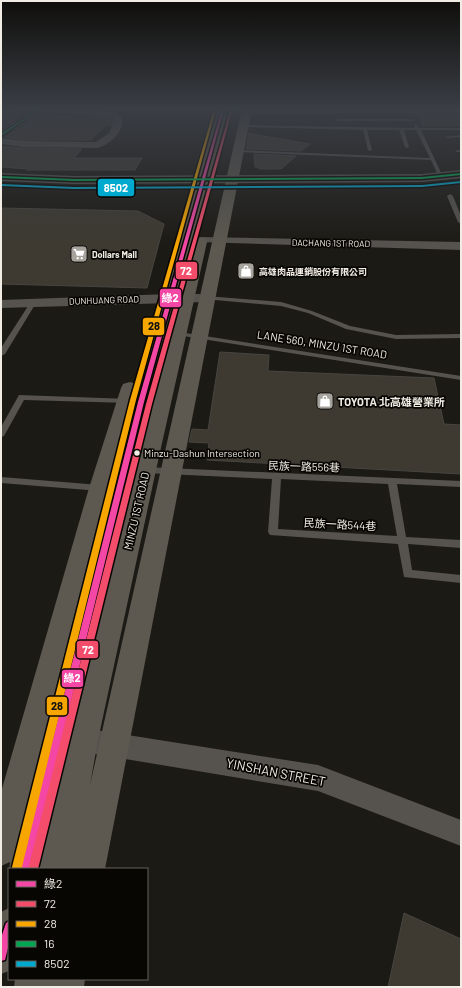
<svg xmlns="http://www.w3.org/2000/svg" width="462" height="988" font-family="Barlow,'Noto Sans TC',sans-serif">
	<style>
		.building { fill: #3e3a31; stroke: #474540 }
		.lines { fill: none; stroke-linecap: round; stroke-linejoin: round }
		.service { fill: #56534f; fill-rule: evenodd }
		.minor { fill: #56534f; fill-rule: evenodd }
		.tertiary { fill: #56534f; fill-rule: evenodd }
		.primary { fill: #5d5950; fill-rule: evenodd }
		.bus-1-casing { stroke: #080603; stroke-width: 3 }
		.bus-2-casing { stroke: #080603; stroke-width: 3 }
		.bus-3-casing { stroke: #080603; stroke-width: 3 }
		.bus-4-casing { stroke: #080603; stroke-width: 3 }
		.bus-5-casing { stroke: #080603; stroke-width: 3 }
		.bus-1 { fill: #f346a5; fill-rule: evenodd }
		.bus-2 { fill: #f44d6c; fill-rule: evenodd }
		.bus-3 { fill: #f7a600; fill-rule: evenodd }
		.bus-4 { fill: #00a651; fill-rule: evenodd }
		.bus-5 { fill: #00a9ce; fill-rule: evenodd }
		.bus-dot { fill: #f1ede5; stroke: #080603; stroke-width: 1.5 }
		.labels { text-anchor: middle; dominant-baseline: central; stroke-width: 3.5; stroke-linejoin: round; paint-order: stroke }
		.far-street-label { font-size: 9px; fill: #f1ede5; stroke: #080603 }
		.far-poi-label { font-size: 9px; font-weight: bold; fill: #f1ede5; stroke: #080603; text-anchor: start }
		.bus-label { font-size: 10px; fill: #f1ede5; stroke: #080603; text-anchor: start }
		.street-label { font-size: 11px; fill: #f1ede5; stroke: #080603 }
		.poi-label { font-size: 11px; font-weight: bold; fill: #f1ede5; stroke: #080603; text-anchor: start }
		.near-street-label { font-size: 13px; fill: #f1ede5; stroke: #080603 }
		.line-badge { stroke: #080603; stroke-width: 1.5 }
		.badge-label { font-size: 11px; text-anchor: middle; font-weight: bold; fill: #fff }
		.pale-badge-label { font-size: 11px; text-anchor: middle; font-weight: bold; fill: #111 }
	</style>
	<rect width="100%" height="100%" fill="#1c1a14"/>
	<!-- building -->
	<g class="building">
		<path d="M412 109H461V126H423L416 114H454L457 113 455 110Z"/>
		<path d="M1 110 16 111 22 115 1 129Z"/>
		<path d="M41 114 111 118V126L106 125 91 140H24L5 137Z"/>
		<path d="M249 133 252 134 310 144 301 151 246 149Z"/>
		<path d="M1 146 24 148 82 149 74 158H142L135 170H26L27 169 1 167Z"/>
		<path d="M254 154 296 156 281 169H261L255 167Z"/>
		<path d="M1 208 138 211 164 224 147 288 1 284Z"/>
		<path d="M220 352 269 355 268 371 434 378 444 424 461 425V474L207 460 209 443 189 442 192 429 208 430Z"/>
		<path d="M404 913 461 939V987H388Z"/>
	</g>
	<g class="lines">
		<!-- service -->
		<g class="service">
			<path d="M246 111H454L456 112 454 113H245Z"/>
			<path d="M337 119H413L415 120 413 121H336Z"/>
			<path d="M416 124 419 128H461V130H421L443 177H439L431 160 238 152 236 151 238 150 430 158 416 130H404L409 147 407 148 405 147 399 130H367L372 150 370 151 368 150 363 130 243 127 241 126 243 125 415 128 414 125Z"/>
			<path d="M461 135V137L447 138 445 137Z"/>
			<path d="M457 150H461V152H455Z"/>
			<path d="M450 194 453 196 461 216V224L458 222 447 196Z"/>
			<path d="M206 296 281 302 312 311 350 326 396 335 461 334V338L396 339 346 329 308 313 281 306 204 299V297Z"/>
			<path d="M33 301 36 303 5 354 1 356V348L30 303Z"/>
			<path d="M179 332 461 376V380L177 335 176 334Z"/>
			<path d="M19 395 129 399 133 401 129 403 24 400 4 436 1 437V427Z"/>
			<path d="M145 467 461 481V487L397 484 406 537 461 540V548L408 544 412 570 461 575V583L404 577 398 544 270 535 268 532 272 479 145 473 141 470ZM281 479 388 484 397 536 278 529Z"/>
			<path d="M1 477 100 485 104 488 100 491 1 483Z"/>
		</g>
		<!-- minor -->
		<g class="minor">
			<path d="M34 109H66L115 112 121 115C127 130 110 145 97 148L24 147 1 144V138L24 141 96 142 109 133 112 126 113 117 41 112 1 138V131Z"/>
			<path d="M201 237 461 242V250L197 242 195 240 197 238Z"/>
			<path d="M170 294H206L211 295 213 298 211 301 206 302 1 308V300Z"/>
			<path d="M83 728 318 765 461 820V846L318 791 83 752 74 748 71 740 74 732Z"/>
		</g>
		<!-- tertiary -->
		<path class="tertiary" d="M461 170V178L422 182 74 184 1 181V173L74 176 422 174Z"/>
		<!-- primary -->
		<g class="primary">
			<path d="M218 109H228L151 402 138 455 193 242 195 239 200 238 205 239 207 242 156 470 98 740 90 785 242 109H252L105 869H9V871L10 862 1 866V792L89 488 121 388 123 384 130 382 137 384Z"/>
			<path d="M9 908V971L1 974V912Z"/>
			<path d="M15 979H85L84 987H14Z"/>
		</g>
		<!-- bus-1 casing -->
		<g class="bus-1-casing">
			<g id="bus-1">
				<path d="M222 109H224L144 402 30 869H20L138 402Z"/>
				<path d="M9 921V944L5 960 1 961V938L6 923Z"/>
			</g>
		</g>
		<!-- bus-2 casing -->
		<g class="bus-2-casing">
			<path id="bus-2" d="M231 110 232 111 152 404 38 869H28L146 404 230 111Z"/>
		</g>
		<!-- bus-3 casing -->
		<g class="bus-3-casing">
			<path id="bus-3" d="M214 109H216L136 400 22 867 21 869H13L12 867 130 400Z"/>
		</g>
		<!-- bus-4 casing -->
		<g class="bus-4-casing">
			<g id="bus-4">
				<path d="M38 109H40L1 136V134Z"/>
				<path d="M461 173V175L422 179 74 181 1 178V176L74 179 422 177Z"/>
			</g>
		</g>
		<!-- bus-5 casing -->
		<g class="bus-5-casing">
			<path id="bus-5" d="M461 181V183L422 187 74 189 1 186V184L74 187 422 185Z"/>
		</g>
		<!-- bus-1 -->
		<use href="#bus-1" class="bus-1"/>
		<!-- bus-2 -->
		<use href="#bus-2" class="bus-2"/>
		<!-- bus-3 -->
		<use href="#bus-3" class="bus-3"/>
		<!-- bus-4 -->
		<use href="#bus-4" class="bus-4"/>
		<!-- bus-5 -->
		<use href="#bus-5" class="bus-5"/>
	</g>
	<!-- sky -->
	<linearGradient id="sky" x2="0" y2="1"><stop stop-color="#0f0e0b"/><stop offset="0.44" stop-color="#3a3e45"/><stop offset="1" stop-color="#3a3e45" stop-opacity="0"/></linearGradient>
	<rect width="462" height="247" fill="url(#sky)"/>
	<!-- icons -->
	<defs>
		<g id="supermarket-square" transform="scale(0.9)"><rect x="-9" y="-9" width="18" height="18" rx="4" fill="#a6a39c" stroke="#080603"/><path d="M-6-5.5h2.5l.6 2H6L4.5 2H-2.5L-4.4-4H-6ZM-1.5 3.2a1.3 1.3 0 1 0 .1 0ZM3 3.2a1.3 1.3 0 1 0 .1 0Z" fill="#fff"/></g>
		<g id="shop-square" transform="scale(0.9)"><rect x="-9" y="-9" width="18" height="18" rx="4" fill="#a6a39c" stroke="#080603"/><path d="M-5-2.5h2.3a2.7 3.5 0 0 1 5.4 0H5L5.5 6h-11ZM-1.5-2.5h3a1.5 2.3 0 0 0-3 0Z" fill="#fff"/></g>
	</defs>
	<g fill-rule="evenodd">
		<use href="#supermarket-square" x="79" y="254"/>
		<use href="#shop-square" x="246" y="271"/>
		<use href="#shop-square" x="325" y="401"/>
	</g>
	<!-- markers -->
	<circle class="bus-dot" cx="137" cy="453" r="3.5"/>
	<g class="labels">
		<!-- far-street labels -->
		<g class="far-street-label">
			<text transform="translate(331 243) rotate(1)">DACHANG 1ST ROAD</text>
			<text transform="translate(104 300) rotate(-2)">DUNHUANG ROAD</text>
		</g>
		<!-- far-poi labels -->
		<g class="far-poi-label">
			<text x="92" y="254">Dollars Mall</text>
			<text x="259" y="271">高雄肉品運銷股份有限公司</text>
		</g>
		<!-- bus labels -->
		<g class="bus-label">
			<text x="144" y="453">Minzu-Dashun Intersection</text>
		</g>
		<!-- street labels -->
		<g class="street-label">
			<text transform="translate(322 344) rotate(9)">LANE 560, MINZU 1ST ROAD</text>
			<text transform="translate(304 466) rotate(2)">民族一路556巷</text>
			<text transform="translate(136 511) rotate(-77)">MINZU 1ST ROAD</text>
			<text transform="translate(340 524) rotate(3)">民族一路544巷</text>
		</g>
		<!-- poi labels -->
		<g class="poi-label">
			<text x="338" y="401">TOYOTA 北高雄營業所</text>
		</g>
		<!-- near-street labels -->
		<g class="near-street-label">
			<text transform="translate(276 772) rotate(11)">YINSHAN STREET</text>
		</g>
	</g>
	<g class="line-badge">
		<rect x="97" y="178" width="38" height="19" rx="4" fill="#00a9ce"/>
		<rect x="175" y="261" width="23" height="19" rx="4" fill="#f44d6c"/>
		<rect x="159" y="288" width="23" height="20" rx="4" fill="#f346a5"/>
		<rect x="142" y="317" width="23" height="19" rx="4" fill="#f7a600"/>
		<rect x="76" y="640" width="23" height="19" rx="4" fill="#f44d6c"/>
		<rect x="61" y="669" width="23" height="19" rx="4" fill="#f346a5"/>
		<rect x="46" y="696" width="22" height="20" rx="4" fill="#f7a600"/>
	</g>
	<g class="badge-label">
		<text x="116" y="192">8502</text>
		<text x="186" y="275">72</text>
		<text x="170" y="302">綠2</text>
		<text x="88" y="654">72</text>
		<text x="72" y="682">綠2</text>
	</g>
	<g class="pale-badge-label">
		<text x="154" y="330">28</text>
		<text x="57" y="710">28</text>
	</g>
	<!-- border -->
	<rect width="462" height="988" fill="none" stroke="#f1ede5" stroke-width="4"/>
	<!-- legend -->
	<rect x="8" y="868" width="140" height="112" fill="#080603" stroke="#65625d"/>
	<rect x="16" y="881" width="20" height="6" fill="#f346a5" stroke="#65625d"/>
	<text x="44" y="888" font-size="12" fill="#f1ede5">綠2</text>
	<rect x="16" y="901" width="20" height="6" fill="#f44d6c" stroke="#65625d"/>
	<text x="44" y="908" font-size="12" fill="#f1ede5">72</text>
	<rect x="16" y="921" width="20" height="6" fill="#f7a600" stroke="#65625d"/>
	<text x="44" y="928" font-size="12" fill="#f1ede5">28</text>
	<rect x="16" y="941" width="20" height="6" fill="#00a651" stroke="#65625d"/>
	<text x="44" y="948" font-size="12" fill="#f1ede5">16</text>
	<rect x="16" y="961" width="20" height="6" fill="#00a9ce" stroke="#65625d"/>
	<text x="44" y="968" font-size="12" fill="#f1ede5">8502</text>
</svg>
